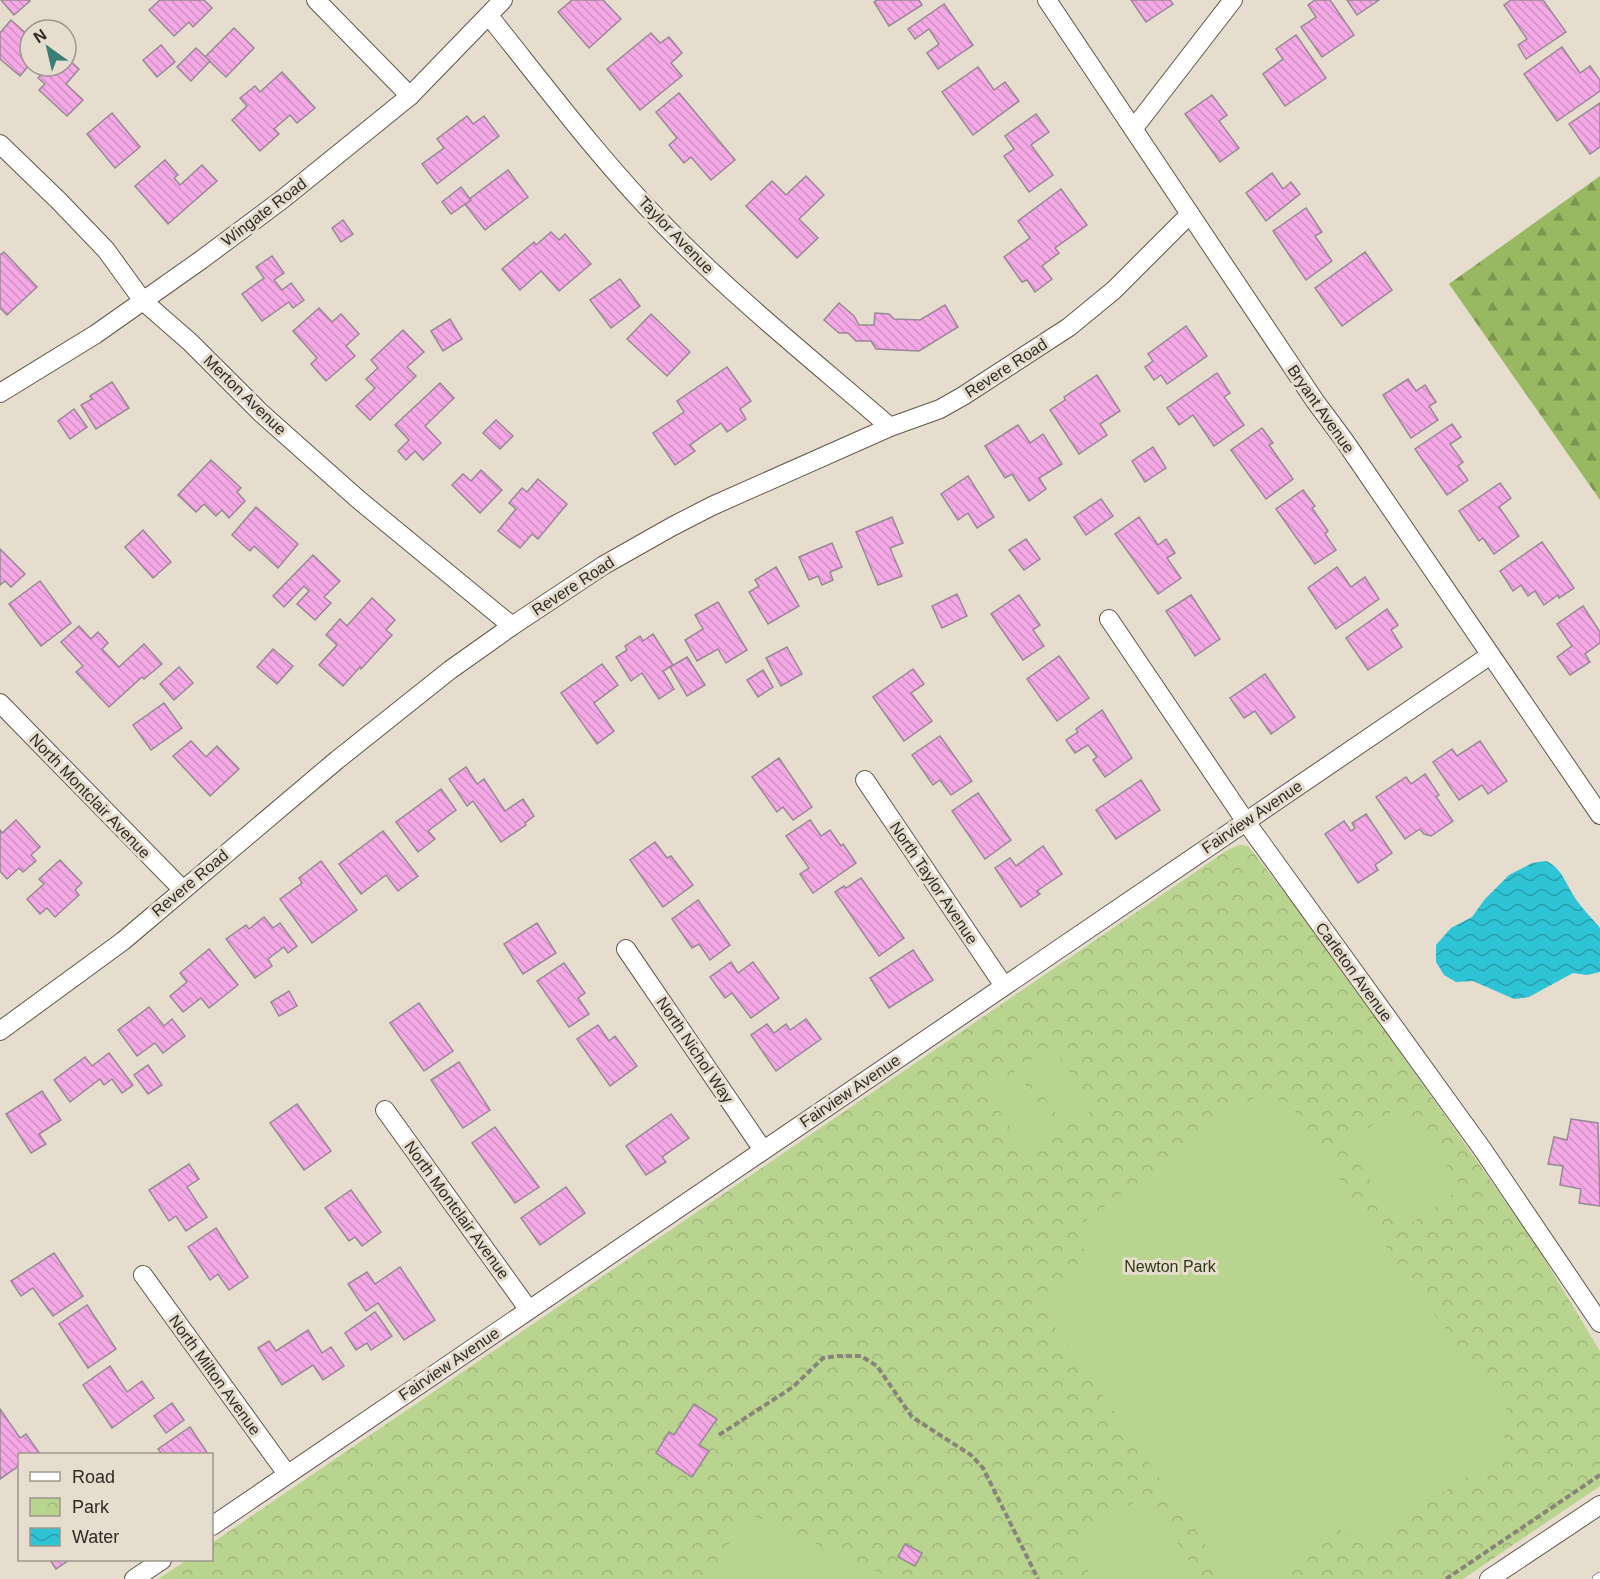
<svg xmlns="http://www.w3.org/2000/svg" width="1600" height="1579" font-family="Arial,sans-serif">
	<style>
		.forest { fill: url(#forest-firs) }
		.park { fill: url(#park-crowns) }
		.pitch { fill: #b9d48f }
		.water { fill: url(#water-waves) }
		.building { fill: url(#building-back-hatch); stroke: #968993; stroke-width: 1.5 }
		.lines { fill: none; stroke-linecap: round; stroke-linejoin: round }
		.service-casing { stroke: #60584c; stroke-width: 10 }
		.minor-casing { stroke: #60584c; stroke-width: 20 }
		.path { stroke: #8a8379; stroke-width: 4; stroke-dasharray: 6 3; stroke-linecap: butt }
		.service { stroke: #fff; stroke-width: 9 }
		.minor { stroke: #fff; stroke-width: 18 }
		.labels { text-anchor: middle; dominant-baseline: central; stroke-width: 6; stroke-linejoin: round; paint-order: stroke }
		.street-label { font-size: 16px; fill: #2e2b25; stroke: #e7ddcf }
		.park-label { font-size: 16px; fill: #2c3915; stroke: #e7ddcf }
	</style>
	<defs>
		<pattern id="forest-firs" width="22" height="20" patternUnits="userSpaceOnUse" patternTransform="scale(1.5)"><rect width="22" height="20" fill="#98b861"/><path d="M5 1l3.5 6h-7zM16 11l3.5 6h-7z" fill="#7c9650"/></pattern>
		<pattern id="park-crowns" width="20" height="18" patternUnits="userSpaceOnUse" patternTransform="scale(1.5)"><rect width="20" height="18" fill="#b9d48f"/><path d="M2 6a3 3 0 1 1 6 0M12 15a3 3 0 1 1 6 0" fill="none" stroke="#9fb67b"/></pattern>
		<pattern id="water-waves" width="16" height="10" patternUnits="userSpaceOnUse" patternTransform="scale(1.5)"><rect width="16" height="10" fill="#2ec4d5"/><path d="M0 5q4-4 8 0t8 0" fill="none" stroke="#289fad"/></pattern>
		<pattern id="building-back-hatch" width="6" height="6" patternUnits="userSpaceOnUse" patternTransform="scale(1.5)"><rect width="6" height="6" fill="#f5a8e6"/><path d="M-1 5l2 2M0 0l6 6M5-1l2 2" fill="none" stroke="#d291c5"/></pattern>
	</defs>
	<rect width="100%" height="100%" fill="#e7ddcf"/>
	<!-- forest -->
	<path class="forest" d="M1600 176V500L1449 284Z"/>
	<!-- park -->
	<path class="park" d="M1240 845 1248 846 1253 852 1319 937 1534 1242 1600 1351V1486L1463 1579H158L187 1560H212V1543L1229 849Z"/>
	<!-- pitch -->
	<g class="pitch">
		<path d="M1052 1046 1094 1109 1065 1128 1023 1065Z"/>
		<path d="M1016 1070 1058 1133 1028 1153 985 1090Z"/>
		<path d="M1256 1096 1288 1102 1406 1277 1508 1411 1502 1453 1367 1544 1338 1529 1265 1579H1229L1038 1301 1091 1264 1074 1229Z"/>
		<path d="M1402 1104 1462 1187 1405 1228 1345 1145Z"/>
		<path d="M1145 1495 1201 1579H1094L1071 1545Z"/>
		<path d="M744 1511 893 1579H713Z"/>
	</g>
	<!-- water -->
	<path class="water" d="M1546 861C1563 868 1567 888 1578 902 1584 911 1593 919 1600 928V972L1587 975 1573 973 1529 997 1514 999 1473 981 1456 982 1444 975 1436 962V945L1451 928 1472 917 1485 899 1509 875 1532 863Z"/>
	<!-- building -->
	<g class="building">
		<path d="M1 0H29L30 1 14 15Z"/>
		<path d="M160 0H204L212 8 193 27 189 22 174 36 149 10Z"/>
		<path d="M572 0H603L621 19 589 48 558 12Z"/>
		<path d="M877 0H919L922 5 889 26 874 2Z"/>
		<path d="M1131 0H1170L1173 4 1146 22Z"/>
		<path d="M1315 0H1330L1354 35 1322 57 1301 27 1316 17 1308 5Z"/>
		<path d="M1347 0H1379L1357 15Z"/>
		<path d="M1511 0H1543L1566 32 1526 59 1518 45 1527 39 1504 5Z"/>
		<path d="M944 4 973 45 938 69 927 53 939 44 929 29 915 39 908 29Z"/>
		<path d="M11 20 30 37V64L20 76 0 59V33Z"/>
		<path d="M234 28 254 48 226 77 205 57Z"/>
		<path d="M651 33 660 43 669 37 682 53 671 63 682 76 640 110 607 69Z"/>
		<path d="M1296 35 1326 78 1285 106 1263 74 1283 59 1276 49Z"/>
		<path d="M161 45 175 62 157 77 143 60Z"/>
		<path d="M1562 47 1580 73 1590 66 1600 80V91L1557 121 1524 74Z"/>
		<path d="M196 48 210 61 191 81 177 67Z"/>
		<path d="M66 57 79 69 66 84 83 100 67 116 39 90 45 84 38 78 49 66H66Z"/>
		<path d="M978 67 994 90 1005 82 1019 101 973 135 942 92Z"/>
		<path d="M282 72 315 108 297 123 290 115 274 129 279 134 260 151 232 120 247 106 240 98 255 86 260 92Z"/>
		<path d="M679 93 735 160 711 180 691 157 684 163 669 145 677 138 656 112Z"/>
		<path d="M1212 95 1227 115 1219 121 1239 148 1220 162 1185 114Z"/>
		<path d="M1600 103V147L1590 154 1569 124Z"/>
		<path d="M112 113 140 147 115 168 87 134Z"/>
		<path d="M1036 114 1049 132 1031 145 1053 175 1029 192 1004 156 1014 149 1005 136Z"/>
		<path d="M467 116 473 124 484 116 499 136 437 184 422 164 444 148 437 139Z"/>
		<path d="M165 160 178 175 174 178 180 185 202 165 217 181 168 224 135 186Z"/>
		<path d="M508 170 528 197 485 230 464 203Z"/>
		<path d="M1272 173 1283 189 1291 182 1300 194 1266 221 1246 193Z"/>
		<path d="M806 176 824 195 799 219 818 238 797 258 746 206 772 181 786 195Z"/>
		<path d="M461 187 471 200 451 214 442 202Z"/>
		<path d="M1061 189 1087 225 1055 248 1059 253 1042 266 1052 279 1035 292 1027 280 1022 282 1004 257 1030 238 1018 221Z"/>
		<path d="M1306 208 1322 232 1315 236 1332 261 1306 280 1273 231Z"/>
		<path d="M343 220 353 234 341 242 332 228Z"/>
		<path d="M551 232 559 240 565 234 591 264 559 291 541 271 520 290 502 269 534 242 536 245Z"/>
		<path d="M4 252 37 287 7 315 0 308V255Z"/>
		<path d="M1365 252 1392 290 1342 326 1315 288Z"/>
		<path d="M272 256 284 273 274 280 282 290 291 283 304 300 293 308 289 302 262 321 242 294 264 278 256 267Z"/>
		<path d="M620 279 640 306 611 328 590 300Z"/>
		<path d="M839 303 854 316 859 325H874L875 313 889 314 894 319 920 320 945 305 958 327 919 351 876 349 871 341H856L848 333H839L824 320Z"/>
		<path d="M319 308 332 322 341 314 359 334 346 346 355 356 326 381 311 364 317 358 293 331Z"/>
		<path d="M651 314 690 352 667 376 627 339Z"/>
		<path d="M450 319 462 339 443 351 431 331Z"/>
		<path d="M1186 326 1207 356 1167 384 1161 375 1154 380 1145 367 1153 361 1148 354Z"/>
		<path d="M403 330 424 352 407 367 416 376 370 420 356 406 375 388 366 379 378 368 371 360Z"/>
		<path d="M727 367 751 401 740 409 746 419 727 432 721 423 690 445 695 451 675 465 653 433 684 412 677 401Z"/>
		<path d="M1217 373 1230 393 1224 397 1244 425 1214 446 1193 415 1179 425 1167 408Z"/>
		<path d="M1097 375 1120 411 1100 424 1107 435 1079 454 1050 410 1065 400 1064 397Z"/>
		<path d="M1408 379 1416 391 1425 385 1436 402 1429 406 1438 420 1411 438 1383 395Z"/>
		<path d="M112 382 129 408 96 429 81 405 92 399 90 396Z"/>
		<path d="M440 383 454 398 425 426 441 443 423 460 415 451 406 460 398 451 409 440 395 425Z"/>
		<path d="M74 409 87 427 70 439 58 421Z"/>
		<path d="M496 420 513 436 500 449 483 433Z"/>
		<path d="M1452 424 1461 437 1450 444 1463 462 1458 466 1468 480 1447 495 1415 449Z"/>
		<path d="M1018 425 1030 443 1043 434 1062 464 1039 478 1046 489 1029 501 1012 474 1005 478 985 446Z"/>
		<path d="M1262 428 1273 443 1269 445 1293 479 1266 499 1231 450Z"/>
		<path d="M1153 447 1166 468 1145 482 1132 461Z"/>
		<path d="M211 460 241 488 237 492 245 501 229 518 222 510 216 516 204 504 196 512 178 495Z"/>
		<path d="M481 470 502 490 480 513 452 485 463 474 471 481Z"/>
		<path d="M968 476 994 517 977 528 968 513 958 520 941 494Z"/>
		<path d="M538 479 567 504 538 539 532 534 520 548 498 531 516 509 509 503 522 488 527 492Z"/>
		<path d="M1500 483 1511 498 1499 507 1519 536 1494 554 1483 538 1479 541 1459 511Z"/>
		<path d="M1303 490 1315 506 1312 508 1328 531 1325 534 1336 550 1315 564 1276 509Z"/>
		<path d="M1101 499 1113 516 1086 535 1074 517Z"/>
		<path d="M256 507 298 544 278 568 254 546 250 551 232 535Z"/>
		<path d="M892 517 903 543 890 548 902 576 878 585 856 532Z"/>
		<path d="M1139 517 1158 545 1166 539 1175 553 1167 558 1181 578 1158 594 1115 534Z"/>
		<path d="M143 530 171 562 153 578 125 547Z"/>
		<path d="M1026 539 1040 559 1024 570 1009 550Z"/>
		<path d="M1542 542 1574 588 1559 598 1558 595 1544 605 1535 591 1528 596 1521 585 1513 591 1500 571Z"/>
		<path d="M832 543 842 567 830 572 833 580 822 585 818 576 809 580 799 557Z"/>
		<path d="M0 549 25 574 11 587 5 581 0 585Z"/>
		<path d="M313 555 340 581 324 597 331 603 315 620 297 604 309 591 304 586 284 607 273 596Z"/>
		<path d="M776 567 799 606 768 624 749 592 759 586 755 580Z"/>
		<path d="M1337 567 1351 587 1365 577 1379 599 1336 629 1308 588Z"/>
		<path d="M40 581 71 623 41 646 9 604Z"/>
		<path d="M957 594 967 616 942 628 932 606Z"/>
		<path d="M1019 595 1040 625 1033 630 1044 646 1023 660 991 614Z"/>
		<path d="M1191 595 1220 639 1195 656 1166 611Z"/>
		<path d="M372 598 395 620 386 630 392 635 361 669 360 667 343 686 319 665 337 645 326 635 340 619 347 626Z"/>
		<path d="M718 602 747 650 726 663 718 649 697 661 685 640 703 629 695 615Z"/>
		<path d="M1583 606 1600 632V643L1585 654 1590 662 1570 675 1557 657 1572 646 1557 624Z"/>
		<path d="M1387 609 1398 625 1391 630 1402 647 1368 670 1346 638Z"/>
		<path d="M79 626 91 639 98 632 108 643 102 649 119 667 144 644 162 664 144 679 142 677 109 707 76 672 83 666 61 642Z"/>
		<path d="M653 634 673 665 663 671 674 689 659 699 642 673 631 681 616 657 627 650 625 646 640 636 643 641Z"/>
		<path d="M787 647 802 674 781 686 766 658Z"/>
		<path d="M273 649 293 666 277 684 257 667Z"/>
		<path d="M1059 656 1089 698 1057 721 1027 679Z"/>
		<path d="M687 657 705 685 687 696 670 667Z"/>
		<path d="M602 664 618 685 594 703 614 731 597 744 561 693Z"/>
		<path d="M179 667 193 683 174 700 160 684Z"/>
		<path d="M913 669 924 684 911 693 932 721 904 741 873 697Z"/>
		<path d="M763 670 773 687 758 697 747 680Z"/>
		<path d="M1265 674 1295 717 1271 734 1255 711 1244 718 1230 698Z"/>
		<path d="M164 703 182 728 151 750 133 725Z"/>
		<path d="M1102 710 1132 758 1105 777 1093 760 1097 757 1088 745 1075 753 1066 740 1078 732 1076 729Z"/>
		<path d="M940 736 972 781 951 795 940 780 933 785 912 755Z"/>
		<path d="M191 741 206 757 217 746 239 769 210 796 173 756Z"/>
		<path d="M1480 741 1507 781 1488 794 1482 785 1459 800 1433 762 1452 749 1457 756Z"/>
		<path d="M779 758 812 807 793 820 783 807 777 812 752 777Z"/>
		<path d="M466 767 477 784 484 779 505 811 523 799 534 816 525 823 526 825 501 842 473 801 467 806 449 779Z"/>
		<path d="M1425 774 1439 795 1436 797 1453 821 1431 836 1424 834 1420 829 1405 839 1376 797 1406 777 1411 784Z"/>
		<path d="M1141 780 1160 810 1116 839 1096 810Z"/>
		<path d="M441 789 456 810 428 831 435 839 418 852 396 822Z"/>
		<path d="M978 793 1011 840 985 859 952 811Z"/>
		<path d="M1366 814 1392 853 1375 865 1378 870 1358 883 1325 834 1344 821 1351 831 1355 828 1352 823Z"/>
		<path d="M16 820 40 847 31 855 36 861 23 872 19 868 7 879 0 871V830L2 833Z"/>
		<path d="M810 820 821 836 830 830 841 846 843 844 856 863 813 893 800 874 809 868 786 836Z"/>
		<path d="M383 831 418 876 398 891 386 875 361 894 339 864Z"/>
		<path d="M655 842 667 858 671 856 693 885 663 907 630 860Z"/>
		<path d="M1043 846 1062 874 1037 891 1040 894 1021 907 995 868 1010 858 1016 866Z"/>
		<path d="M60 860 82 883 75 890 79 895 55 917 47 908 40 914 27 899 44 884 39 879Z"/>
		<path d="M321 861 357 910 312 943 280 899 302 883 299 878Z"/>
		<path d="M861 878 904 938 879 956 835 892 844 886 846 888Z"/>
		<path d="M698 900 730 945 710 960 699 944 692 948 672 919Z"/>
		<path d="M264 917 273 928 280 923 297 946 288 953 284 947 268 959 272 966 255 978 226 939 246 925 249 929Z"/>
		<path d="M537 923 556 953 523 974 504 944Z"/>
		<path d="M209 949 238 985 209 1008 201 998 183 1012 170 996 187 982 180 973Z"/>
		<path d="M913 950 933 980 889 1008 870 978Z"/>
		<path d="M731 962 738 973 753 962 779 998 751 1018 732 993 725 998 710 977Z"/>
		<path d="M564 963 585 993 578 998 589 1014 569 1027 537 981Z"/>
		<path d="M289 991 297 1006 279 1016 271 1002Z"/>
		<path d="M419 1003 453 1051 424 1071 390 1023Z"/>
		<path d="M149 1007 164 1026 172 1019 185 1036 163 1053 155 1043 137 1056 118 1030Z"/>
		<path d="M806 1019 821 1039 776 1071 751 1035 767 1024 774 1033 786 1024 790 1030Z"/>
		<path d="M598 1025 609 1041 615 1036 637 1066 610 1086 577 1039Z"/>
		<path d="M109 1053 133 1085 122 1093 112 1079 104 1085 100 1079 70 1102 54 1080 85 1057 92 1066Z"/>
		<path d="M459 1062 490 1110 463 1128 431 1080Z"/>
		<path d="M148 1065 162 1085 148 1094 134 1075Z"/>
		<path d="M42 1091 61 1120 39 1134 46 1144 31 1153 6 1114Z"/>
		<path d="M297 1104 331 1151 304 1170 270 1123Z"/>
		<path d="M671 1114 689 1138 662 1157 666 1162 646 1175 626 1146Z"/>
		<path d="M1571 1119 1598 1123 1600 1206 1579 1203 1581 1189 1560 1185 1563 1166 1548 1164 1554 1137 1567 1140Z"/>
		<path d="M495 1127 539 1187 515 1203 472 1143Z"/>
		<path d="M189 1164 199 1179 187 1187 207 1217 186 1231 176 1216 169 1221 149 1190Z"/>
		<path d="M566 1187 585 1213 540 1245 521 1218Z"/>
		<path d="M351 1190 381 1232 362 1246 355 1237 349 1241 325 1208Z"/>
		<path d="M216 1228 248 1277 229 1290 218 1274 210 1280 188 1247Z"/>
		<path d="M54 1253 83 1296 53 1316 33 1288 21 1296 11 1281Z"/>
		<path d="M400 1267 435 1320 404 1340 378 1303 366 1311 348 1284 367 1272 375 1284Z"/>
		<path d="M87 1305 116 1349 88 1368 59 1324Z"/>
		<path d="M375 1312 392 1336 371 1350 367 1343 356 1350 345 1333Z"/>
		<path d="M308 1330 322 1353 331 1347 344 1366 323 1380 313 1365 282 1385 258 1348 269 1341 276 1351Z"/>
		<path d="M110 1366 127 1392 142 1381 154 1398 112 1428 83 1385Z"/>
		<path d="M172 1403 184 1420 166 1433 154 1416Z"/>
		<path d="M694 1404 717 1419 699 1445 709 1451 692 1477 656 1453 669 1432 674 1435Z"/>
		<path d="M0 1409 20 1438 26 1434 40 1454H20V1465L0 1479Z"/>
		<path d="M190 1427 208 1454H162L158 1449Z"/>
		<path d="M905 1544 922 1553 915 1566 898 1557Z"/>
		<path d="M50 1560H69L56 1569Z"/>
	</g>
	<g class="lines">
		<!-- service casing -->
		<g class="service-casing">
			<path id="service" d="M1597 1579 1600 1577"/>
		</g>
		<!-- minor casing -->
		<g class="minor-casing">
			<g id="minor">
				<path d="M316 0 410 96"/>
				<path d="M1047 0 1315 401 1344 440 1600 815"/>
				<path d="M489 16C546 87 601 161 665 226 735 298 814 361 890 427"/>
				<path d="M1134 128 1233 0"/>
				<path d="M0 144 59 201 106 250 143 301 190 342 261 413 359 500 512 626"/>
				<path d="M0 393 96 334 201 260 284 198 410 96 503 0"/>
				<path d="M1109 619 1246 822 1483 1150 1600 1323"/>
				<path d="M0 703 182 889"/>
				<path d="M865 780 1004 986"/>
				<path d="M626 949 763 1150"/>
				<path d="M0 1031 123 941 337 760 450 670 512 626 604 565 673 526 712 506 890 427 940 409 963 396 1069 327 1114 290 1190 214"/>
				<path d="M385 1110 529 1310"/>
				<path d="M143 1275 287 1474"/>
				<path d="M212 1526 1489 656"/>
				<path d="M134 1579 162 1560"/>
				<path d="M1489 1579 1600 1505"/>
			</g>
		</g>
		<!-- path -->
		<g class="path">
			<path d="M719 1435 793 1387 823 1358 837 1356H861L877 1366 912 1417 971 1455 983 1468 1038 1579"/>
			<path d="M1446 1579 1600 1475"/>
		</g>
		<!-- service -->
		<use href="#service" class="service"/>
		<!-- minor -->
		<use href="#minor" class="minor"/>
	</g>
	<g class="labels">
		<!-- street labels -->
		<g class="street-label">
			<text transform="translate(264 212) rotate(-37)">Wingate Road</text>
			<text transform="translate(676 235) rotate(46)">Taylor Avenue</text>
			<text transform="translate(1006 368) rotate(-33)">Revere Road</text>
			<text transform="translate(245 395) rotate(44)">Merton Avenue</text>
			<text transform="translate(1321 409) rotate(55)">Bryant Avenue</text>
			<text transform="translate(573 586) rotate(-33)">Revere Road</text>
			<text transform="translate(90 796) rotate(46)">North Montclair Avenue</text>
			<text transform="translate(1252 817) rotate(-34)">Fairview Avenue</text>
			<text transform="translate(190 883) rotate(-40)">Revere Road</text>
			<text transform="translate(934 883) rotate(56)">North Taylor Avenue</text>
			<text transform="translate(1354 972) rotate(54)">Carleton Avenue</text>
			<text transform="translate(695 1050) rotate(56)">North Nichol Way</text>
			<text transform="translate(850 1091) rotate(-34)">Fairview Avenue</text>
			<text transform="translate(457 1210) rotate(54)">North Montclair Avenue</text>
			<text transform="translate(449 1364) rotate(-34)">Fairview Avenue</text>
			<text transform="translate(215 1375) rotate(54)">North Milton Avenue</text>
		</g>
		<!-- park labels -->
		<g class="park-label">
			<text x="1170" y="1266">Newton Park</text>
		</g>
	</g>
	<!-- legend -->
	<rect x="18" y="1453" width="195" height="108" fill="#e7ddcf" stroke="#9d968b" stroke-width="1.5"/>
	<rect x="30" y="1472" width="30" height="9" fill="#ffffff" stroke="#9d968b" stroke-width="1.5"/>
	<text x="72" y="1483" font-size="18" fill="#2e2b25">Road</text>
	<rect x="30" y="1498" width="30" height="18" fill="url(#park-crowns)" stroke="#9d968b" stroke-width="1.5"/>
	<text x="72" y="1513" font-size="18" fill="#2e2b25">Park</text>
	<rect x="30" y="1528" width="30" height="18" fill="url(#water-waves)" stroke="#9d968b" stroke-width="1.5"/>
	<text x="72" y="1543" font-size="18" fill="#2e2b25">Water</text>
	<!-- north arrow -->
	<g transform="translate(48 48) rotate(326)"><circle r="28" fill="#e7ddcf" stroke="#9d968b" stroke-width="1.5"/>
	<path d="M0-4.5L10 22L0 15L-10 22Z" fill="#387e75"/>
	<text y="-9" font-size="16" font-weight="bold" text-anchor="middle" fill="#2e2b25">N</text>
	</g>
</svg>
